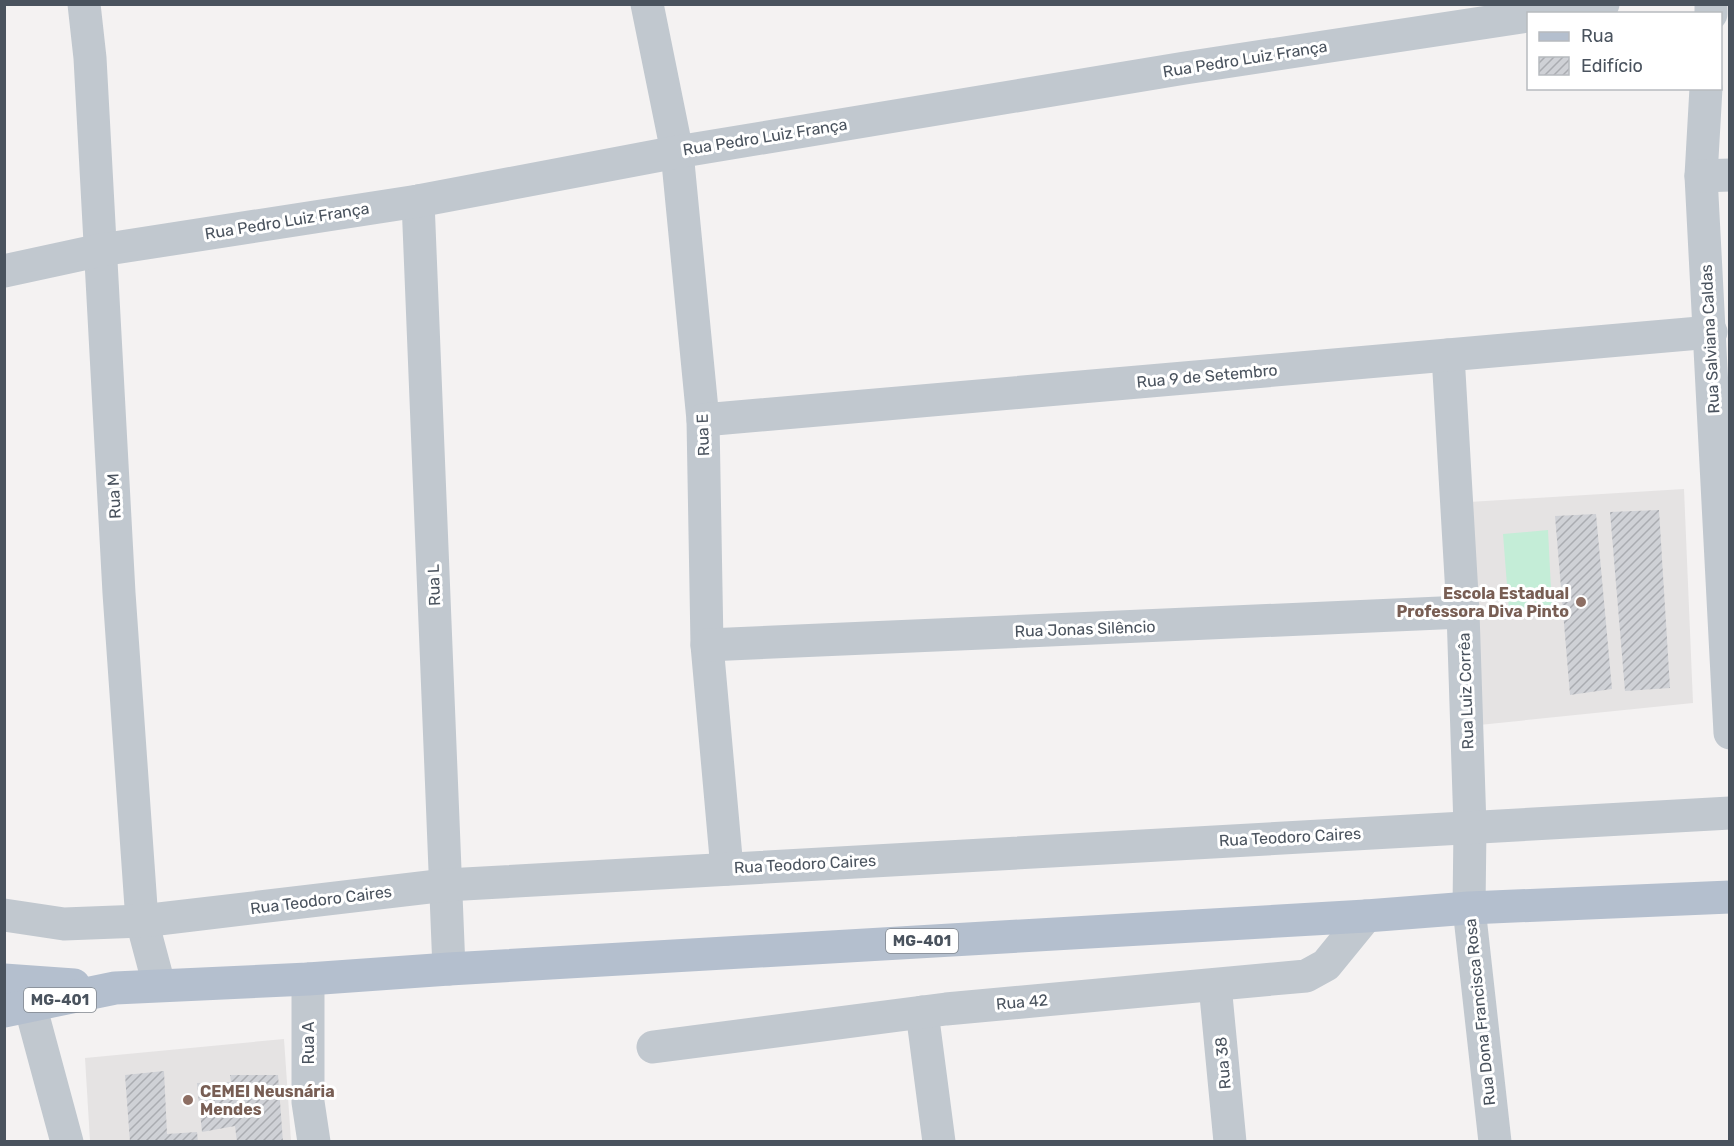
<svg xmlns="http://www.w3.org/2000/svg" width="1734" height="1146" font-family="Rubik,sans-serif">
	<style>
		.education { fill: #e5e3e3 }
		.garden { fill: #c4edd7 }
		.building { fill: url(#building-hatch) }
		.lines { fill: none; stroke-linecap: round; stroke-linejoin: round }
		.minor { stroke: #c1c8cf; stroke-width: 33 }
		.major { stroke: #b4bfce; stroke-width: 33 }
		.education-dot { fill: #8d6e63; stroke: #fff; stroke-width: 2 }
		.labels { text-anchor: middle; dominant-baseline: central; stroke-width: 6; stroke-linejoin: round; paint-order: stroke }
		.shield { fill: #fff; stroke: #80878e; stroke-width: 1.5 }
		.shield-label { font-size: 15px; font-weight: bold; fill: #4a535e }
		.street-label { font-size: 16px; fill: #4a535e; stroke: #fff }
		.education-label { font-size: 16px; font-weight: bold; fill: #785e54; stroke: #fff; text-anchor: end }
	</style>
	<defs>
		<pattern id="building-hatch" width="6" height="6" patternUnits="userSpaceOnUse" patternTransform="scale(1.5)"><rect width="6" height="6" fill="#cfd1d6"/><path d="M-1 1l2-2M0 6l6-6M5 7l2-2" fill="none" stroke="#aaacb1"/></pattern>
	</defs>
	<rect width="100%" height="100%" fill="#f4f2f2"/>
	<!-- education -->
	<g class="education">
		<path d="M1684 489 1693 703 1479 725 1469 502Z"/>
		<path d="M284 1039 291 1141H90L85 1058Z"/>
	</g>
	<!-- garden -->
	<path class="garden" d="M1548 530 1552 609 1509 611 1503 534Z"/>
	<!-- building -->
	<g class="building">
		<path d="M1659 510 1670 688 1625 691 1610 512Z"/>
		<path d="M1596 514 1612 689 1570 695 1555 516Z"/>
		<path d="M164 1071 167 1134 197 1132 198 1142H130L125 1075Z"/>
		<path d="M230 1075H278L283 1142H237L235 1126 202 1132 197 1083 231 1082Z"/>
	</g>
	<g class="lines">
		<!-- minor -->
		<g class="minor">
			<path d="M84 4 90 58 119 593 142 921 159 985"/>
			<path d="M647 4 677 152 703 420 707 645 727 869"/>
			<path d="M1544 14 1603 4"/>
			<path d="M1711 14V4"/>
			<path d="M1706 88 1701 176 1730 733"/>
			<path d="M1701 176 1730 175"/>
			<path d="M418 201 449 969"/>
			<path d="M4 271 101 250 418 201 677 152 1185 68 1528 16"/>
			<path d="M1448 355 1463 612 1470 827 1469 908 1495 1142"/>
			<path d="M703 420 1711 332"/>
			<path d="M707 645 1463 612"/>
			<path d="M4 915 64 924 142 921 446 885 1730 813"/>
			<path d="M308 979V1102L314 1142"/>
			<path d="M1215 985 1230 1142"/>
			<path d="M30 1005 67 1142"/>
			<path d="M922 1012 939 1142"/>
			<path d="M653 1047 946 1009 1306 976 1326 965 1366 916"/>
		</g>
		<!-- major -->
		<g class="major">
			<path d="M4 980 74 985"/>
			<path d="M4 1011 115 988 308 979 449 969 1366 916 1469 908 1730 897"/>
		</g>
	</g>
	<!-- markers -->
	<g class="education-dot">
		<circle cx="1581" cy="602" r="6"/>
		<circle cx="188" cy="1100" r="6"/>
	</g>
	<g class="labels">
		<!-- shield labels -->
		<g class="shield">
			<rect x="886" y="929" width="72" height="24" rx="4.5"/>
			<rect x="24" y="988" width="72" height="24" rx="4.5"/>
		</g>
		<g class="shield-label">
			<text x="922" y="941">MG-401</text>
			<text x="60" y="1000">MG-401</text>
		</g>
		<!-- street labels -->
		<g class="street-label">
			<text transform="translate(1245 59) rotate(-9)">Rua Pedro Luiz França</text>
			<text transform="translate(765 137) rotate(-9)">Rua Pedro Luiz França</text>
			<text transform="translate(287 221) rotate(-9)">Rua Pedro Luiz França</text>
			<text transform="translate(1710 339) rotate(-93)">Rua Salviana Caldas</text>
			<text transform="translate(1207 376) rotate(-5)">Rua 9 de Setembro</text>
			<text transform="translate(703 435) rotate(-92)">Rua E</text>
			<text transform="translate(114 496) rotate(-93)">Rua M</text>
			<text transform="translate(434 585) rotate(-92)">Rua L</text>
			<text transform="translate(1085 629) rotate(-2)">Rua Jonas Silêncio</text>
			<text transform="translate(1466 691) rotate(-92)">Rua Luiz Corrêa</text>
			<text transform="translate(1290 837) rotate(-3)">Rua Teodoro Caires</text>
			<text transform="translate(805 864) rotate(-3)">Rua Teodoro Caires</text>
			<text transform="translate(321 900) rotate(-7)">Rua Teodoro Caires</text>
			<text transform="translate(1022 1002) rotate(-5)">Rua 42</text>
			<text transform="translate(1480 1012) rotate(-96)">Rua Dona Francisca Rosa</text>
			<text transform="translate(308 1043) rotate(-90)">Rua A</text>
			<text transform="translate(1223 1063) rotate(-95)">Rua 38</text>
		</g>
		<!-- education labels -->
		<g class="education-label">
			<text x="1569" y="593">Escola Estadual<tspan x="1569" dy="18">Professora Diva Pinto</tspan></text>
			<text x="200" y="1091" text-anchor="start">CEMEI Neusnária<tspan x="200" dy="18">Mendes</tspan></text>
		</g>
	</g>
	<!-- border -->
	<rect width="1734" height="1146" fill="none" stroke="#4a535e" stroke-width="12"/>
	<!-- legend -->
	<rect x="1527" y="12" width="195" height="78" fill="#ffffff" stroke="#b7babf" stroke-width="1.5"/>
	<rect x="1539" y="32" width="30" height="9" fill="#b4bfce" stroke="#b7babf" stroke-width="1.5"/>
	<text x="1581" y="42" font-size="18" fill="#4a535e">Rua</text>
	<rect x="1539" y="57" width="30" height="18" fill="url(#building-hatch)" stroke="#b7babf" stroke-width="1.5"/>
	<text x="1581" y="72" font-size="18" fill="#4a535e">Edifício</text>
</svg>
